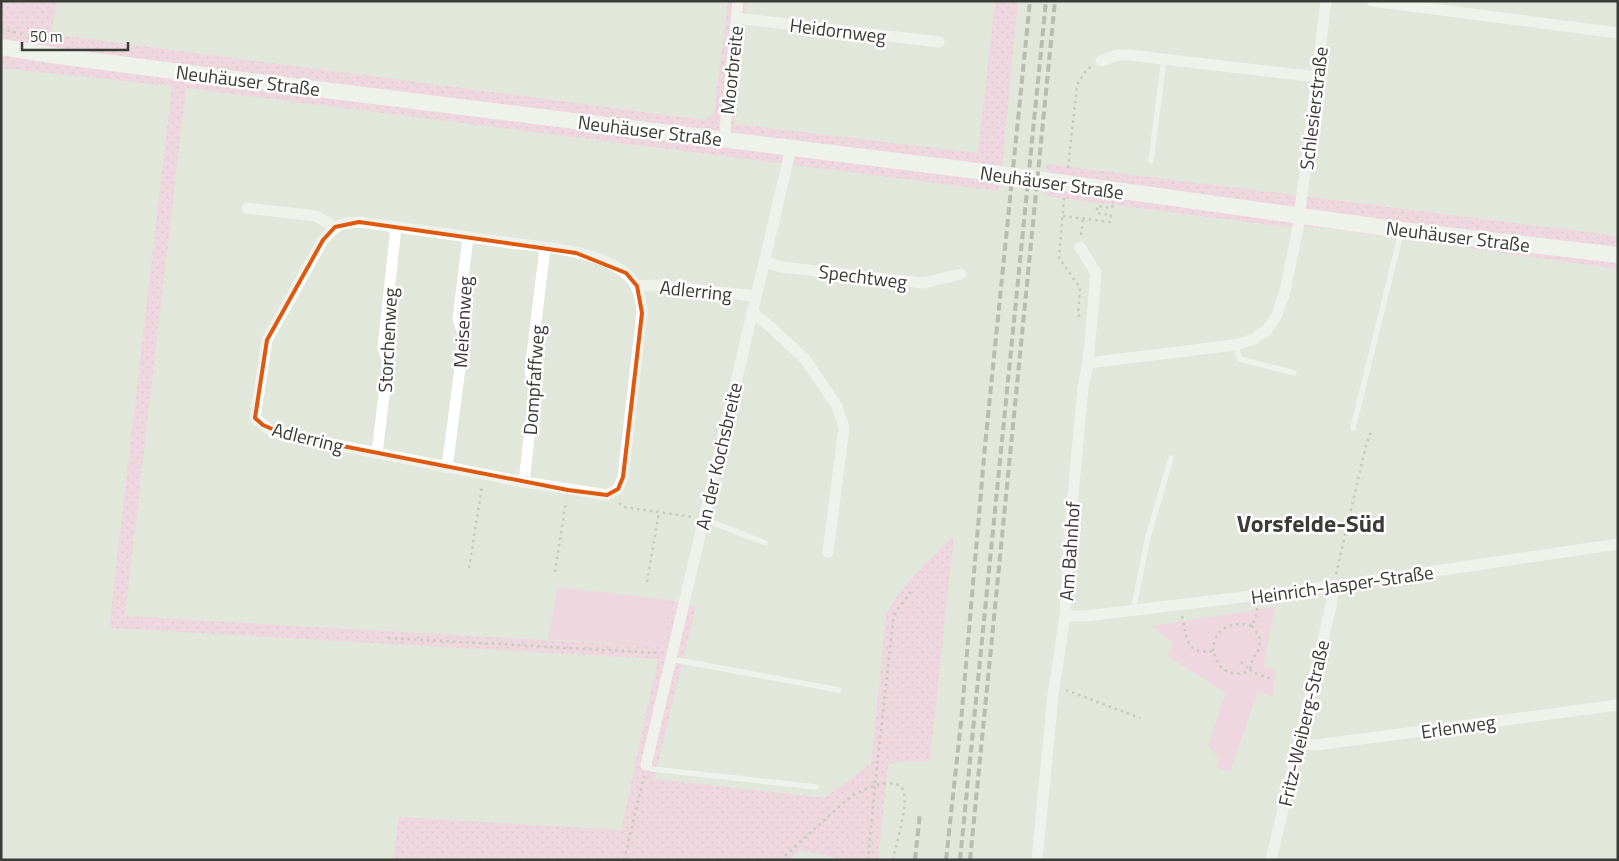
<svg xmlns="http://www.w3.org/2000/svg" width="1619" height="861" font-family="'Titillium Web',sans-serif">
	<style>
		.grass { fill: url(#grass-dots) }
		.park { fill: #fcc4e2 }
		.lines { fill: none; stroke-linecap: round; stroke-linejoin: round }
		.path { stroke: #a5a99f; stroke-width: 2.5; stroke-dasharray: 2.5 4; stroke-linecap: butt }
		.lane { stroke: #fff; stroke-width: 5.5 }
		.street { stroke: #fff; stroke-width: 11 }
		.secondary { stroke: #fff; stroke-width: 16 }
		.rail { stroke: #858980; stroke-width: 4; stroke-dasharray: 8 4; stroke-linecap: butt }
		.marked { fill: none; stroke: #df580e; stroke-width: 4; stroke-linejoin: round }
		.labels { text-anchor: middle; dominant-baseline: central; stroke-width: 5; stroke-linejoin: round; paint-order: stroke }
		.street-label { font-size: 19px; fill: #3a3c37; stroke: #fff }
		.district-label { font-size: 24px; font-weight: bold; fill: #3a3c37; stroke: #fff }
	</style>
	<defs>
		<pattern id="grass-dots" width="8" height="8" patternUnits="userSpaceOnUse" patternTransform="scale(1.25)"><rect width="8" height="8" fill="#fcc4e2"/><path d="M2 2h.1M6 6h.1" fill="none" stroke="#d9a9c2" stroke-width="1.8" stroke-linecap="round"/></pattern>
	</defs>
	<rect width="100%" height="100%" fill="#e1e7da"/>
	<!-- grass -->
	<g class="grass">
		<path d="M1 1H57L51 34 705 120 714 113 728 1H747L734 124 978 153 995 1H1018L1003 157 998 191 186 88 125 616 663 647 669 600 696 607 654 779 824 798 871 764 886 615C901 584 930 560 954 535L930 761 899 762 888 764 878 860H845L801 850 789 860H393L399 817 621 830 658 659 109 628 172 86 1 68Z"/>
		<path d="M1047 164 1618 236V269L1326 228 1278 226 1045 196Z"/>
	</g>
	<!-- park -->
	<g class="park">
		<path d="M557 587 669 600 663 647 548 639Z"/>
		<path d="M1275 607 1263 667 1276 669 1272 697 1258 691 1230 772 1216 767 1219 758 1208 746 1226 693 1167 656 1173 643 1151 626Z"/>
	</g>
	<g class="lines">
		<!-- path -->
		<g class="path">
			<path d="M1 29 22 34"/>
			<path d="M1068 168 1077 85 1087 69 1091 67"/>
			<path d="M1064 198 1059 258 1080 288 1078 314 1080 317"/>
			<path d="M1063 216 1110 222 1111 215 1097 213V206L1112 208 1113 203"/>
			<path d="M1081 235 1083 219"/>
			<path d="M619 503 624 507 692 517"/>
			<path d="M469 568 482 486"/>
			<path d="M555 572 566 501"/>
			<path d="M1336 574 1366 445 1371 432"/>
			<path d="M647 582 659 512"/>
			<path d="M1182 616C1187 638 1185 655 1213 651 1215 656 1217 662 1220 666 1227 674 1241 676 1250 670L1257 674 1272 679"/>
			<path d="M388 638 661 653"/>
			<path d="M1213 651C1214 628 1231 620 1252 626L1256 617 1257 608"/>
			<path d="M1241 662 1250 670 1253 658 1258 652 1260 642 1259 636 1252 626"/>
			<path d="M1066 690 1140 718"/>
			<path d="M624 860 644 776"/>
			<path d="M780 860 842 804 855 794 875 785 868 860"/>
			<path d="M893 860C895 845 912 798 901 787 895 781 883 784 875 785L893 621 896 612 913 589"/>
		</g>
		<!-- lane -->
		<g class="lane">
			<path d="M1151 161 1164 59"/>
			<path d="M1235 345 1240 359 1294 373"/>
			<path d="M1353 428 1401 233"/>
			<path d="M704 519 765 543"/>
			<path d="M1133 611 1148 537 1171 458"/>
			<path d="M671 659 839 690"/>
			<path d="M646 765 652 769 816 787"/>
		</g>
		<!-- street -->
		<g class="street">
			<path d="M1372 1 1618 33"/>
			<path d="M736 18 939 42"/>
			<path d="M1101 61 1118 55H1129L1317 77"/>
			<path d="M724 140 738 1"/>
			<path d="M247 208 316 216 335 227"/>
			<path d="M359 222C407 228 455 235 503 242 540 247 595 249 625 273 638 283 641 297 642 313L623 477 618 489 607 495 524 482 286 435 271 431 255 418 267 340 323 240C337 225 339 223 359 222Z"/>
			<path d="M764 261 781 267 923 283 961 274"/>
			<path d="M637 286 656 285 756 296"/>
			<path d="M752 312 765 322 805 359 837 406 844 428 828 552"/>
			<path d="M1088 363 1235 345 1254 339 1267 330 1277 315 1285 291 1298 227 1326 1"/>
			<path d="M377 453 388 362 383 348 396 227"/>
			<path d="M447 468 464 337 458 319 468 237"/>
			<path d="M524 482 535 387 530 371 545 248"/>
			<path d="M1065 616H1086L1334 586 1618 544"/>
			<path d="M1299 744 1316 745 1618 705"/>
			<path d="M646 765 791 148"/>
			<path d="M1037 860 1053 695 1065 616 1069 538 1083 387 1088 363 1096 273 1080 247"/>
			<path d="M1271 860 1331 606 1334 586"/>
		</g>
		<!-- secondary -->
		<path class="secondary" d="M1 47 58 56 196 74 994 173 1402 230 1618 255"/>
		<!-- rail -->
		<g class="rail">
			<path d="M915 860 920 813"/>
			<path d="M946 860 961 722 985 446 1030 1"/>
			<path d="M960 860 1046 1"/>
			<path d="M970 860 1055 1"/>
		</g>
	</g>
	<!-- marked area -->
	<path d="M0 0H1619V861H0ZM359 222 576 253 626 273 637 286 642 313 623 477 618 489 607 495 568 490 286 435 263 425 255 418 267 340 323 240 335 227Z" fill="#e1e7da" fill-opacity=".55" fill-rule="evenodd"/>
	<path class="marked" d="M359 222 576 253 626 273 637 286 642 313 623 477 618 489 607 495 568 490 286 435 263 425 255 418 267 340 323 240 335 227Z"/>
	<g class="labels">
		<!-- street labels -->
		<g class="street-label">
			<text transform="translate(838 30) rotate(7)">Heidornweg</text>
			<text transform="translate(731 70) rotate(-84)">Moorbreite</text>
			<text transform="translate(248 80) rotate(7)">Neuhäuser Straße</text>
			<text transform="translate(1313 108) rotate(-83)">Schlesierstraße</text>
			<text transform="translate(650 130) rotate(7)">Neuhäuser Straße</text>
			<text transform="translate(1052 182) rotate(8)">Neuhäuser Straße</text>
			<text transform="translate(1458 236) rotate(7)">Neuhäuser Straße</text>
			<text transform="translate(863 276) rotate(7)">Spechtweg</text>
			<text transform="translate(696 290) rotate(6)">Adlerring</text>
			<text transform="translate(462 322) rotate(-87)">Meisenweg</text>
			<text transform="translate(387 340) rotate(-87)">Storchenweg</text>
			<text transform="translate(533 380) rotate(-86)">Dompfaffweg</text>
			<text transform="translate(308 437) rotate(14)">Adlerring</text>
			<text transform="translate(718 456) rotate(-77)">An der Kochsbreite</text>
			<text transform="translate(1069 551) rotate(-86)">Am Bahnhof</text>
			<text transform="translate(1342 584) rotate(-8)">Heinrich-Jasper-Straße</text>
			<text transform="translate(1303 723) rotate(-77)">Fritz-Weiberg-Straße</text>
			<text transform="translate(1458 726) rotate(-8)">Erlenweg</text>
		</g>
		<!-- district labels -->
		<g class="district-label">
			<text x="1311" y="523">Vorsfelde-Süd</text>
		</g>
	</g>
	<!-- border -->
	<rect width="1619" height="861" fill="none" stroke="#3a3c37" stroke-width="5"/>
	<!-- scale -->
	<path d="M22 42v8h106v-8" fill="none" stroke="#3a3c37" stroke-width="2.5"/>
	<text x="30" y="42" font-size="15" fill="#3a3c37" stroke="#ffffff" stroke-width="4" paint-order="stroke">50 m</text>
</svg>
